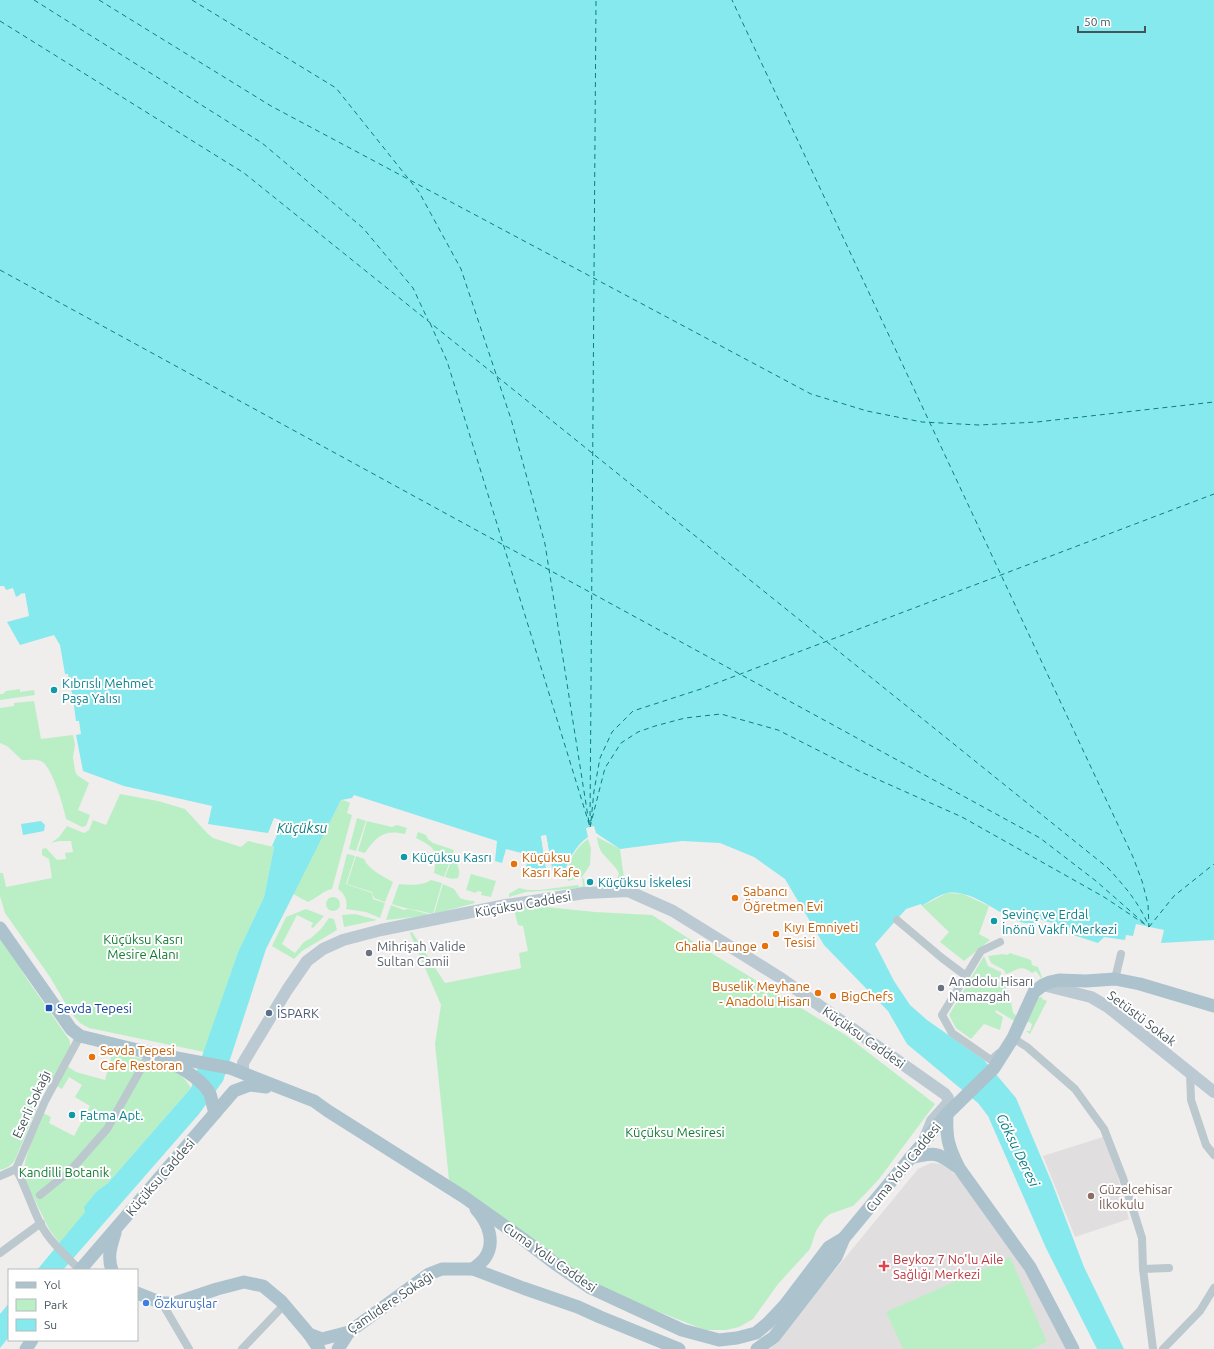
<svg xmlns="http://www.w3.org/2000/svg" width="1214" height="1349" font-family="Ubuntu,sans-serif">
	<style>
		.education { fill: #e1dedf }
		.green { fill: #baefc5 }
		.water { fill: #86e9ed }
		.pier { fill: #f0eded }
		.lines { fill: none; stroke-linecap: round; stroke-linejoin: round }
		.ferry { stroke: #0c7e82; stroke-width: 1; stroke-dasharray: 5 4; stroke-linecap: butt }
		.street { stroke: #bbc8cd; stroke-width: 8 }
		.secondary { stroke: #bac9d2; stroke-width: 12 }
		.primary { stroke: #acc2cd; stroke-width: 13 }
		.culture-dot { fill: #0f9aa8; stroke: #fff; stroke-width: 1.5 }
		.food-dot { fill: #e8710a; stroke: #fff; stroke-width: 1.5 }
		.worship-dot { fill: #6b7280; stroke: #fff; stroke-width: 1.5 }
		.transit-dot { fill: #1a4fb4; stroke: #fff; stroke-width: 1.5 }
		.service-dot { fill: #5c6f8a; stroke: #fff; stroke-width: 1.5 }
		.education-dot { fill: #8d6e63; stroke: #fff; stroke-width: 1.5 }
		.health-dot { fill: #e0444e; stroke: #fff; stroke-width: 1.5 }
		.shop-dot { fill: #3f7fe0; stroke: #fff; stroke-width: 1.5 }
		.labels { text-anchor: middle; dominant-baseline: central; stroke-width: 4; stroke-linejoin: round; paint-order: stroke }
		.culture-label { font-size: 13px; fill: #0d838f; stroke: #fff; text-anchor: start }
		.food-label { font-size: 13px; fill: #c56008; stroke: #fff; text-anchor: start }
		.street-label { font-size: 13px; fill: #45545a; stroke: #fff }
		.park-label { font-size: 13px; fill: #157c36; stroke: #fff }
		.worship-label { font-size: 13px; fill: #5b616d; stroke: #fff; text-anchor: start }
		.transit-label { font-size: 13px; fill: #164399; stroke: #fff; text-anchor: start }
		.service-label { font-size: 13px; fill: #4e5e75; stroke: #fff; text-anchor: start }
		.education-label { font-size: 13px; fill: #785e54; stroke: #fff; text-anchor: start }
		.health-label { font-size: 13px; fill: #be3a42; stroke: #fff; text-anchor: start }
		.shop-label { font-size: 13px; fill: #366cbe; stroke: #fff; text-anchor: start }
		.water-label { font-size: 14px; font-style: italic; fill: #0c7e82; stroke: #fff }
	</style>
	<rect width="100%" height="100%" fill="#f0eded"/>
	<!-- education -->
	<g class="education">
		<path d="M1103 1137 1117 1174 1129 1219 1075 1237 1043 1156Z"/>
		<path d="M931 1163 943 1164 961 1179 1020 1262 1066 1349H770L918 1169Z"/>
	</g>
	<!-- green -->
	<g class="green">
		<path d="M20 689V692L34 690 35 695 0 700V694H3L6 691Z"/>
		<path d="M34 701 41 739 73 735 75 745 73 757 75 771 77 775 89 783 78 810 90 815 86 826 82 827 66 819C64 808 52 766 41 761 36 759 28 760 22 760L7 746 0 743V708L14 706V703Z"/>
		<path d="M120 794 158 801 185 809 208 834 213 838 241 847 248 841 274 847 264 897 238 952 204 1052 89 1028 80 1023 71 1013 50 977 5 913 0 896V871V873H3L6 887 52 878 49 859 42 855V849L46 848 57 860 66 859 65 853 73 852 71 841H59L51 843 59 837 67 826 84 833 89 830 93 820 106 825Z"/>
		<path d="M341 800 346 801 350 803 347 813 352 815 332 889C325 890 316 898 308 902L293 894Z"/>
		<path d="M357 818 366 821 356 851 349 849Z"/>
		<path d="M367 821 392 827 397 825 407 828 405 834C385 829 376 836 365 853L358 851Z"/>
		<path d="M418 832 426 835 428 839 433 843 454 850 444 877 434 873C438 850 436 848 416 838Z"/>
		<path d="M597 837 620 849 624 878 615 885 599 886V885L611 882 618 877 619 873C615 866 609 861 604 855 599 850 598 844 597 837Z"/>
		<path d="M588 839 591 848 590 865 582 877 584 879 585 887 582 888 526 892 509 897V894L519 888 528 890H540L578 885 579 887 583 886 582 877 568 881C565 865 575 848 588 839Z"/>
		<path d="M347 854 355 856 346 884 372 893 373 899 385 903 380 918 366 912 346 909C348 901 345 894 338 889Z"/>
		<path d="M454 854 457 857C455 865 462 870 458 878L452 879 445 877Z"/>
		<path d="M356 856 364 859C369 870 383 876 393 882L385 902 374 898 372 892 347 884Z"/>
		<path d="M471 874 496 881 491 897 481 895 482 892 477 891 476 893 466 890Z"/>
		<path d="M431 880 442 883 433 914C419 910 405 909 392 904L399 884C409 885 422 886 431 880Z"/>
		<path d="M443 884 454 889 460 898C465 900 469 901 474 901L475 903 434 914Z"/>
		<path d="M947 893 963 894 989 906 979 934 990 940 964 961 940 942 949 932 922 906Z"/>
		<circle cx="333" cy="904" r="7"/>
		<path d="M391 905 404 910 408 909 433 915 386 920Z"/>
		<path d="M522 907H546L595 912 652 915 716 956 847 1036 935 1104 879 1179 867 1192 853 1206 830 1214 824 1219 816 1231 810 1249 778 1284 753 1319 739 1327 726 1330H705L596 1287 449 1180 435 1044 441 1005 410 933 412 932 445 983 517 969 521 968 519 953 528 951 523 926 518 925 514 910Z"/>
		<path d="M306 909 324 916 313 928 311 927 313 923 297 915 282 944 295 953 304 942 311 938 321 929 329 918 334 919 337 930 302 951 294 959 272 946 286 917Z"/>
		<path d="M355 914 377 920 344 927 342 915Z"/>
		<path d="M0 936 27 979 70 1041V1049L43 1093 15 1160C11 1166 7 1168 0 1170Z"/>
		<path d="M1010 953 1031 960 1032 965 1038 967 1042 977 1041 978 1036 971 1032 973C1020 963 1017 971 1006 974L1004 970 991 963 988 956 1003 954 1007 955Z"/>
		<path d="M984 956 988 966 1001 972V975L1000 979C992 979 988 980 983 986L987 988 992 983 1006 981V989L1010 996 1013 1013 1018 1017V1023L996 1010 995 1012 1003 1017 1000 1030 984 1024 971 1039 956 1028 949 1015Z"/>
		<path d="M1042 997V999L1047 1001 1030 1034 1026 1031H1030L1032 1024 1029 1022 1023 1021 1035 998Z"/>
		<path d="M112 1054C139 1058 177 1061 191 1088L108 1183 97 1191 85 1212 60 1244 49 1229 24 1178C21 1162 37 1130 43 1113L51 1117 49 1123 74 1136 90 1106 75 1097 82 1085 69 1077 62 1089 57 1086 67 1066 76 1072 105 1080Z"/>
		<path d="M1010 1257 1047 1342 1032 1349H903L886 1312Z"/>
	</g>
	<!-- water -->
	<g class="water">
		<path d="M0 0H1214V940L1161 943 1164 930 1136 924 1133 936 1126 935 1125 940 1104 937 1098 943 1070 934V928L1038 919 1036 923C1031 923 1026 924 1021 922 998 915 973 889 947 893 939 895 929 901 922 906L921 904 906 909 875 944 894 981 910 1005 927 1020 984 1060 1016 1098 1052 1183 1084 1267 1124 1349H1097L1046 1248 988 1116 978 1103 907 1044 888 1011 824 945 785 879 754 857 720 843 682 841 620 849 596 833 594 826 586 828 588 837C575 846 569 859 564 873L553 875 546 835 541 836 547 874 526 867 529 855 506 849 502 863 495 861 497 841 354 795 352 798 341 800 266 949 223 1081 199 1114 63 1270H37L85 1212 84 1207 97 1191 108 1183 191 1088 238 952 264 897 274 847 272 846 276 837 281 820 274 818 268 833 208 824 212 806 124 786 83 771 76 735 81 734 79 721H76L73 698 68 674H65L60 645 54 635 20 645 7 622 29 616 25 593 20 594V595L16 597 13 588 6 590 4 586H0Z"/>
		<path d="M41 821 45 825 44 831 23 835 21 824Z"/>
		<path d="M9 1303V1337L0 1348V1314Z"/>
	</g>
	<!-- pier -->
	<path class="pier" d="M546 835 553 875H551L545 837H543L549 874H547L541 836Z"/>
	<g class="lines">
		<!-- ferry -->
		<g class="ferry">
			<path d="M34 0 262 143 363 228 413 288 428 320"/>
			<path d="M99 0 271 106 811 394 867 411 922 422 979 425 1037 422 1214 402"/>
			<path d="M192 0 336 88 419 192 461 269 511 419 545 544 589 823"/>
			<path d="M0 21 244 173 1108 868C1126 888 1137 900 1149 926"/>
			<path d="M0 270 1040 838 1096 881 1145 924"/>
			<path d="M430 323 447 361 590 827"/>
			<path d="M591 821 594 791 600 758 612 732 633 711 701 689 1214 494"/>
			<path d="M590 825 596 0"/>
			<path d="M590 827 605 768 621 743 638 732 655 726 685 718 721 714 778 730 861 772 962 817 1104 897 1149 927 1148 904 1142 881 1133 857 732 0"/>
			<path d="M1149 927 1174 896 1214 864"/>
		</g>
		<!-- street -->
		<g class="street">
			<path d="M897 920 942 958 966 976"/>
			<path d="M1115 979 1121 954"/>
			<path d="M1013 1038 1027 1047 1075 1089 1104 1129 1123 1178 1142 1238 1143 1269 1153 1349"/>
			<path d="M999 1053 991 1060 952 1033 942 1015 981 951 1000 942"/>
			<path d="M1190 1072 1191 1100 1206 1145 1214 1155"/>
			<path d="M16 1169C26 1187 31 1205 40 1223 49 1241 66 1256 80 1270"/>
			<path d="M0 1176 16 1169 45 1101 80 1036"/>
			<path d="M40 1195 70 1171 107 1129 150 1053"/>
			<path d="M0 1253 41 1223"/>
			<path d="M1143 1269 1169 1268"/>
			<path d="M162 1303 189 1349"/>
			<path d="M242 1349 284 1305"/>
			<path d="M1163 1349 1200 1311 1214 1288"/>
		</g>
		<!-- secondary -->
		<g class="secondary">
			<path d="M1043 985 1091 997 1108 1007 1214 1092"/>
			<path d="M243 1073V1063L287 990 307 961 323 949 343 940 381 930 506 905 585 893 628 891 673 911 779 977 945 1094 948 1098V1103L932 1121 925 1138"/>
		</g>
		<!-- primary -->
		<g class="primary">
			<path d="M0 928 71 1029 80 1036 150 1053 230 1068 314 1101 328 1111 464 1197 523 1239 557 1265 589 1287 682 1330 719 1340 737 1338 756 1333 768 1323 785 1305 829 1247 844 1238"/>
			<path d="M165 1059C179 1067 203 1079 210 1094 212 1100 213 1107 215 1113"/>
			<path d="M947 1114C946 1138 948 1146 959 1168L1030 1267 1073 1349"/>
			<path d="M910 1158C933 1152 938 1152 956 1166"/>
			<path d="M473 1269C477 1266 482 1262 485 1258 496 1242 488 1222 476 1209"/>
			<path d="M80 1270 234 1091 250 1085 266 1087"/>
			<path d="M112 1270C107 1257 111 1246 115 1233"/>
			<path d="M137 1293 162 1303H175L217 1289 244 1282 263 1286 281 1301 309 1334 319 1349"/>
			<path d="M309 1334 322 1339 349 1332 429 1274 442 1269H473L523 1288 578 1307 600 1317 679 1349"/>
			<path d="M26 1349 32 1340"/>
			<path d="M338 1349 349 1332"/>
			<path d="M757 1349 774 1337 836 1257 844 1238 947 1114 994 1068 1013 1038 1034 992 1043 985 1050 982 1059 980 1086 981 1115 979 1140 984 1214 1006"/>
		</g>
	</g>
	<!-- markers -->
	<g class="culture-dot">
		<circle cx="54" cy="690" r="4"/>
		<circle cx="404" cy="857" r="4"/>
		<circle cx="590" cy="882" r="4"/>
		<circle cx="994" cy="921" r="4"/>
		<circle cx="72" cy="1115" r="4"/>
	</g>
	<g class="food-dot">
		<circle cx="514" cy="864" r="4"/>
		<circle cx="735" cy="898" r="4"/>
		<circle cx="776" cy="934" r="4"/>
		<circle cx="765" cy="946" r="4"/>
		<circle cx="818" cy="993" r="4"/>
		<circle cx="833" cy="996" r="4"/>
		<circle cx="92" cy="1057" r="4"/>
	</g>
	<g class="worship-dot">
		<circle cx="369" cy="953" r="4"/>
		<circle cx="941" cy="988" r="4"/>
	</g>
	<rect class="transit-dot" x="45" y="1004" width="8" height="8" rx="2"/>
	<circle class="service-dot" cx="269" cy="1013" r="4"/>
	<circle class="education-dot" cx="1091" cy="1196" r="4"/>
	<path class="health-dot" d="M882 1260h4v4h4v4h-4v4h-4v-4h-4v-4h4z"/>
	<circle class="shop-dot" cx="146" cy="1303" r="4"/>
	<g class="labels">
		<!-- culture labels -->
		<g class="culture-label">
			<text x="62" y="683">Kıbrıslı Mehmet<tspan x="62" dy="15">Paşa Yalısı</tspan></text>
			<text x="412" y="857">Küçüksu Kasrı</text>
			<text x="598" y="882">Küçüksu İskelesi</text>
			<text x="1002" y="914">Sevinç ve Erdal<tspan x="1002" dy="15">İnönü Vakfı Merkezi</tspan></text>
			<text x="80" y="1115">Fatma Apt.</text>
		</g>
		<!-- food labels -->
		<g class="food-label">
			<text x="522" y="857">Küçüksu<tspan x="522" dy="15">Kasrı Kafe</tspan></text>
			<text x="743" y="891">Sabancı<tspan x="743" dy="15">Öğretmen Evi</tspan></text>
			<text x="784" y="927">Kıyı Emniyeti<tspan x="784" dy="15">Tesisi</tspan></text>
			<text x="757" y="946" text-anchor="end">Ghalia Launge</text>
			<text x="810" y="986" text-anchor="end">Buselik Meyhane<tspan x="810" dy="15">- Anadolu Hisarı</tspan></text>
			<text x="841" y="996">BigChefs</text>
			<text x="100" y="1050">Sevda Tepesi<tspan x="100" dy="15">Cafe Restoran</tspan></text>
		</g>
		<!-- street labels -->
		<g class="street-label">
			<text transform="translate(523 904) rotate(-10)">Küçüksu Caddesi</text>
			<text transform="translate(1142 1018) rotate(37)">Setüstü Sokak</text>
			<text transform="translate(864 1037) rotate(35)">Küçüksu Caddesi</text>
			<text transform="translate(31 1104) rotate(-65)">Eserli Sokağı</text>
			<text transform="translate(903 1167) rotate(-51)">Cuma Yolu Caddesi</text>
			<text transform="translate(160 1177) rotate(-49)">Küçüksu Caddesi</text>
			<text transform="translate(550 1257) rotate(35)">Cuma Yolu Caddesi</text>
			<text transform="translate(390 1302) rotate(-34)">Çamlıdere Sokağı</text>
		</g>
		<!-- park labels -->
		<g class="park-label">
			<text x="143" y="939">Küçüksu Kasrı<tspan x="143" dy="15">Mesire Alanı</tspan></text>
			<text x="675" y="1132">Küçüksu Mesiresi</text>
			<text x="64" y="1172">Kandilli Botanik</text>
		</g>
		<!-- worship labels -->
		<g class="worship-label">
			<text x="377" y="946">Mihrişah Valide<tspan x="377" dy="15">Sultan Camii</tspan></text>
			<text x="949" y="981">Anadolu Hisarı<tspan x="949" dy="15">Namazgah</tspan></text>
		</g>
		<!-- transit labels -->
		<g class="transit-label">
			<text x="57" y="1008">Sevda Tepesi</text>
		</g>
		<!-- service labels -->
		<g class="service-label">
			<text x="277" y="1013">İSPARK</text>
		</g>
		<!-- education labels -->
		<g class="education-label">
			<text x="1099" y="1189">Güzelcehisar<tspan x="1099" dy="15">İlkokulu</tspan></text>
		</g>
		<!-- health labels -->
		<g class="health-label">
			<text x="893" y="1259">Beykoz 7 No'lu Aile<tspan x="893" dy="15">Sağlığı Merkezi</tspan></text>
		</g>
		<!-- shop labels -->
		<g class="shop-label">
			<text x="154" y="1303">Özkuruşlar</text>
		</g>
		<!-- water labels -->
		<g class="water-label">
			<text x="302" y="828">Küçüksu</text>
			<text transform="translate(1018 1150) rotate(64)">Göksu Deresi</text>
		</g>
	</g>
	<!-- legend -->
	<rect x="8" y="1269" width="130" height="72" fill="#ffffff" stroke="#b5bbbd"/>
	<rect x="16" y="1282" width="20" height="6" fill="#acc2cd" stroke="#b5bbbd"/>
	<text x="44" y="1289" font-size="12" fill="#45545a">Yol</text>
	<rect x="16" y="1299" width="20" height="12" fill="#baefc5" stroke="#b5bbbd"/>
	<text x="44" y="1309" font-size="12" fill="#45545a">Park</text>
	<rect x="16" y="1319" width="20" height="12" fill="#86e9ed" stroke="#b5bbbd"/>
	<text x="44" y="1329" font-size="12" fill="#45545a">Su</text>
	<!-- scale -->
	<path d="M1078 26v6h67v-6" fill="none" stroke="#45545a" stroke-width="2"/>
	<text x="1084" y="26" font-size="12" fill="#45545a" stroke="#ffffff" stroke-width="3" paint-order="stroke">50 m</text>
</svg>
